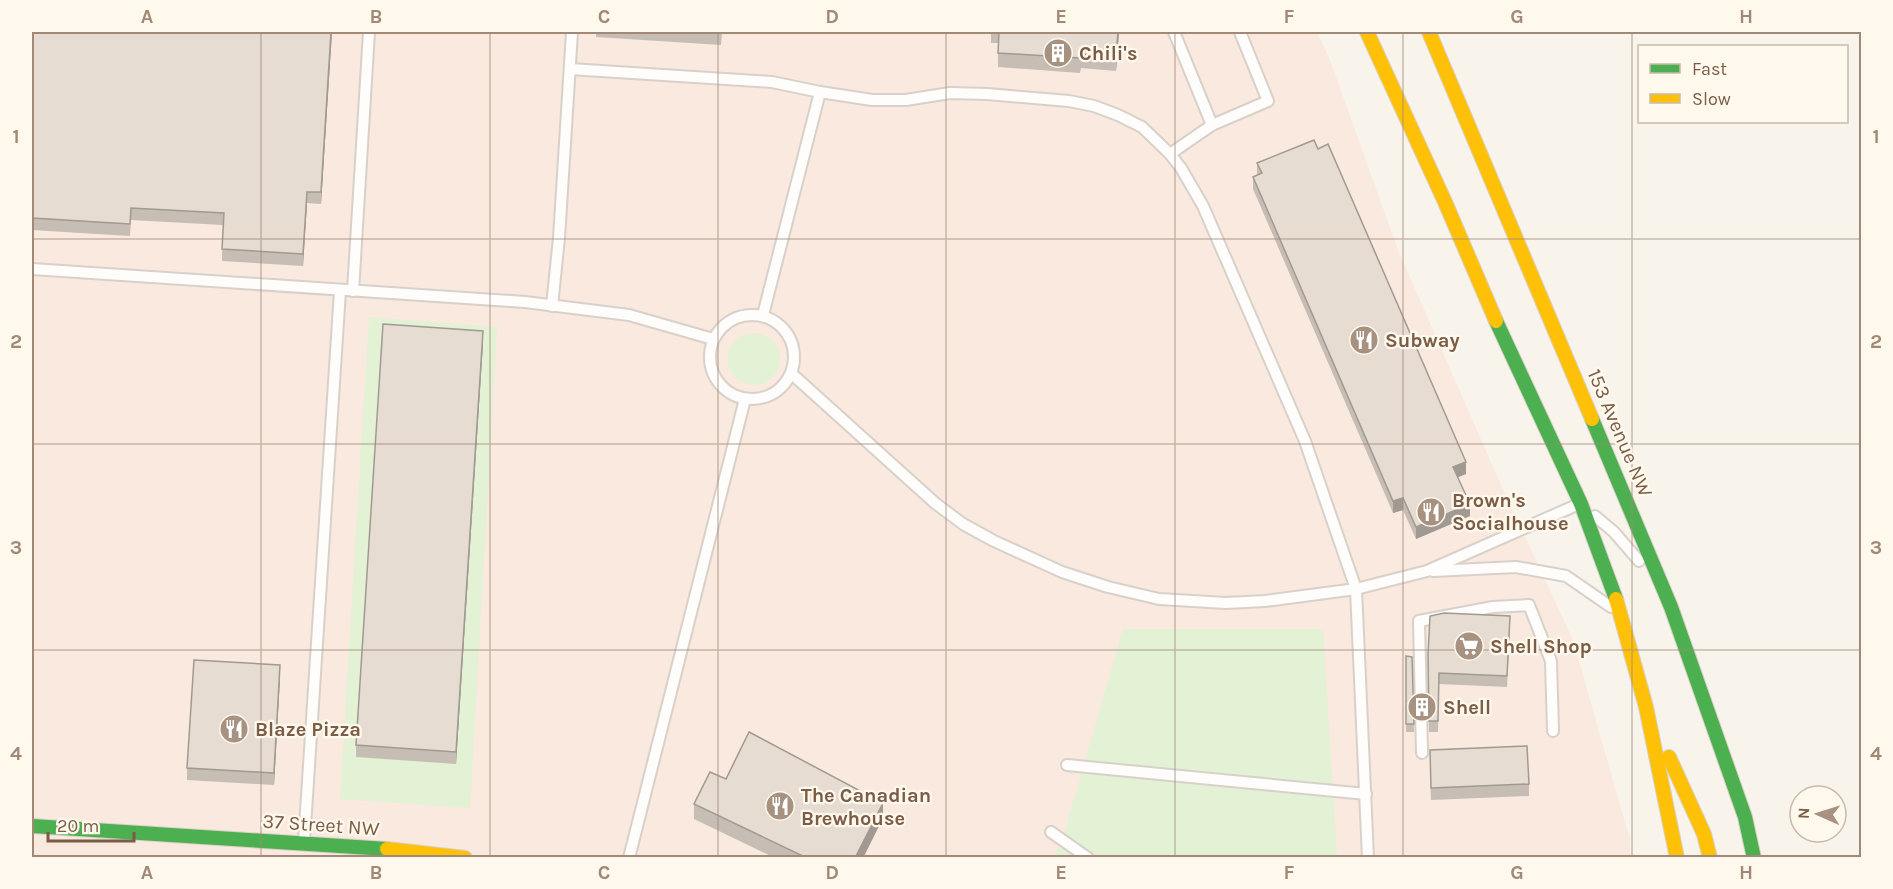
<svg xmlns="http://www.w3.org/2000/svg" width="1893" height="889" font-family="Karla,sans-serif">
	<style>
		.commercial { fill: #f9e9de }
		.green { fill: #e3f1d4 }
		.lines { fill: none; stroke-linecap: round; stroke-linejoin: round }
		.lane-casing { stroke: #d8d1c9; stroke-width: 14 }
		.fast-casing { stroke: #d9d0c7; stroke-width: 16 }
		.slow-casing { stroke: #d9d0c7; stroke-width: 16 }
		.lane { stroke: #fefdfc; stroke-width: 10 }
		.fast { stroke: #4caf50; stroke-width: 14 }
		.slow { stroke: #ffc107; stroke-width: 14 }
		.wall { fill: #c6bdb4 }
		.shaded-wall { fill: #a19a92 }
		.building { fill: #e6dcd1; stroke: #a19a92; stroke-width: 1.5 }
		.grid { fill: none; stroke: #a08977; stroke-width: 1.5; stroke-opacity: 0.55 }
		.labels { text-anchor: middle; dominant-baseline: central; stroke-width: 4.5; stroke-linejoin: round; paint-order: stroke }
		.poi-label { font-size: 20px; font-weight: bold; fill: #7b5c47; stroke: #fff9ed; text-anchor: start }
		.street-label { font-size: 20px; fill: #7b5c47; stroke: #fff9ed }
		.neatline { fill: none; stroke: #a08977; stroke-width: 2 }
		.grid-label { font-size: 20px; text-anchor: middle; font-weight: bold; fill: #a08977 }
	</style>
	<rect width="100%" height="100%" fill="#f9f4eb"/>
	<!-- commercial -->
	<path class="commercial" d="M32 32H1317L1330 60 1398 250 1500 483 1573 640 1630 840V857H32Z"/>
	<!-- green -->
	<g class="green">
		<path d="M369 317 497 327 470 808 340 799Z"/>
		<circle cx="754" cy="359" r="26"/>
		<path d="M1123 629H1323L1337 857 1053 858 1062 841Z"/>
	</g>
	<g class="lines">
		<!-- lane casing -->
		<g class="lane-casing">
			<g id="lane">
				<path d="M1174 32 1212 125"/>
				<path d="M570 69 772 82 820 92"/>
				<path d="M1170 154 1212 125 1268 101 1240 32"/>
				<path d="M32 269 525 302 629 315 713 339"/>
				<path d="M353 291 369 32"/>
				<path d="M552 306 559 238 572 32"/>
				<circle cx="752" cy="357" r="42"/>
				<path d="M763 315 820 92 872 100H906L950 93 987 94 1069 101 1094 106 1118 115 1142 127 1170 154 1181 168 1203 206 1305 441 1356 589 1368 858"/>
				<path d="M792 374 935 503 963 524 994 541 1062 572 1108 587 1159 599 1226 603 1265 601 1356 589 1427 571 1579 504"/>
				<path d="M1595 516 1614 532 1639 561"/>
				<path d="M1433 571 1516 567 1566 576 1611 607"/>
				<path d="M1422 753 1419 621 1493 607 1529 605 1551 661 1553 731"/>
				<path d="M1067 765 1366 794"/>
				<path d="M1051 832 1088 858"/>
				<path d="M304 842 340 291"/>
				<path d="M629 858 745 399"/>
			</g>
		</g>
		<!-- fast casing -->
		<g class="fast-casing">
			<g id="fast">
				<path d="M1496 321 1581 504 1616 599"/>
				<path d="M1592 419 1671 607 1745 817 1754 858"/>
				<path d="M32 826 387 849"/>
			</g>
		</g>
		<!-- slow casing -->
		<g class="slow-casing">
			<g id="slow">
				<path d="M1367 32 1445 202 1496 321"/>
				<path d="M1429 32 1592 419"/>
				<path d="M1616 599 1646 707 1677 858"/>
				<path d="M1669 757 1704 834 1710 858"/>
				<path d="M387 849 465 858"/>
			</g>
		</g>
		<!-- lane -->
		<use href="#lane" class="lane"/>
		<!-- fast -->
		<use href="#fast" class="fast"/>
		<!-- slow -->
		<use href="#slow" class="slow"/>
	</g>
	<!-- wall -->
	<g class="wall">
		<path d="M32 32H332L321 204 307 203 303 266 222 261 223 225 131 220 130 236 32 230Z"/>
		<path d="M596 32H722L721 45 596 37Z"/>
		<path d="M991 32H1119L1116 71 1081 68 1080 73 998 67V43H991Z"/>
		<path d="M1257 163 1466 474 1458 477 1470 516 1416 539 1403 510 1393 513 1253 189V177L1257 175Z"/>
		<path d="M483 343 456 764 356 757V745Z"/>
		<path d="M1510 627 1507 687 1439 684 1438 732H1429L1428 654Z"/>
		<path d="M1406 656 1412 657 1414 732H1406Z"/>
		<path d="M280 677 274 785 187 780V768Z"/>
		<path d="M1430 762 1529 784V796L1431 800Z"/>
		<path d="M726 779 883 818 863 858H775L694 819V804Z"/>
	</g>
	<!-- shaded-wall -->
	<g class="shaded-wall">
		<path d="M331 32H332L321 204V192Z"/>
		<path d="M1118 32H1119L1116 71V56Z"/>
		<path d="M307 192V203L303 266V254Z"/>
		<path d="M483 331V343L456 764V752Z"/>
		<path d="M1466 462V474L1453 479V467Z"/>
		<path d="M1403 498V510L1393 513V501Z"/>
		<path d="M1470 504V516L1416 539V527Z"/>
		<path d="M280 665V677L274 785V773Z"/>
		<path d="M883 803V818L863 858H855Z"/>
	</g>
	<!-- building -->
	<g class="building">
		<path d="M32 32H331L321 192H307L303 254 222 249 224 213 131 208 130 224 32 218Z"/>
		<path d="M999 32H1118L1116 56 1081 54 1080 58 998 53Z"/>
		<path d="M1314 140 1318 149 1328 144 1466 462 1453 467 1470 504 1416 527 1403 498 1393 501 1253 177 1262 173 1257 163Z"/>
		<path d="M383 324 483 331 456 752 356 745Z"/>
		<path d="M1444 613 1510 616 1507 676 1439 673 1438 721H1429L1428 654 1430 616Z"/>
		<path d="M1406 656 1412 657 1414 724H1406Z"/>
		<path d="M194 660 280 665 274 773 187 768Z"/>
		<path d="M749 732 883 803 855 858H807L694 804 710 772 726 779Z"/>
		<path d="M1527 746 1529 784 1431 788 1430 750Z"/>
	</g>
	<!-- grid -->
	<path class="grid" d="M261 32V858M490 32V858M718 32V858M946 32V858M1175 32V858M1403 32V858M1632 32V858M32 239H1862M32 444H1862M32 650H1862"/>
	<!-- icons -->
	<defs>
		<g id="building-disc" transform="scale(1.5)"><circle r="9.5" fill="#a79180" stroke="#fff9ed"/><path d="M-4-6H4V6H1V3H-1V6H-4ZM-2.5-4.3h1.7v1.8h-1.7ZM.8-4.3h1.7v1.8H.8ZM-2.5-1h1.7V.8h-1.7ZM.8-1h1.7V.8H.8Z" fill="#fff"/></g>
		<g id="restaurant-disc" transform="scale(1.5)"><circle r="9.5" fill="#a79180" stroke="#fff9ed"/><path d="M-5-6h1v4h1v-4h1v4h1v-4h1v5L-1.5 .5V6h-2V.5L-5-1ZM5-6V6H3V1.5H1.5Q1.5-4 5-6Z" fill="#fff"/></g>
		<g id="supermarket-disc" transform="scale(1.5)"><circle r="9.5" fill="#a79180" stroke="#fff9ed"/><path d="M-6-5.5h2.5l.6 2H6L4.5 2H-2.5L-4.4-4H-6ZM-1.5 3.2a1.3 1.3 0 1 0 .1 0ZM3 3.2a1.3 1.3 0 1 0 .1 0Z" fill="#fff"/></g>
	</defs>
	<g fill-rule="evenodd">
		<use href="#building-disc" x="1058" y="53"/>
		<use href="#restaurant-disc" x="1364" y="340"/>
		<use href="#restaurant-disc" x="1431" y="512"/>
		<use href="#supermarket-disc" x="1469" y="646"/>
		<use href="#building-disc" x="1422" y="707"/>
		<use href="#restaurant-disc" x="234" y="729"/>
		<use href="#restaurant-disc" x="780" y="806"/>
	</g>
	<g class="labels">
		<!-- poi labels -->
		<g class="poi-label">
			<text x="1079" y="53">Chili's</text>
			<text x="1385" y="340">Subway</text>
			<text x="1452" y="500">Brown's<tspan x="1452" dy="23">Socialhouse</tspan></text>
			<text x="1490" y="646">Shell Shop</text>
			<text x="1443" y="707">Shell</text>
			<text x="255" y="729">Blaze Pizza</text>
			<text x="801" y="795">The Canadian<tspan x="801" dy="23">Brewhouse</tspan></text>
		</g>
		<!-- street labels -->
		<g class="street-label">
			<text transform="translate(1620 433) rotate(67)">153 Avenue NW</text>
			<text transform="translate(321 825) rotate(4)">37 Street NW</text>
		</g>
	</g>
	<!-- border -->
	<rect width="1893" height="889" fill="none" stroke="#fff9ed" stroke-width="66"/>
	<!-- legend -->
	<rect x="1638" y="45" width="210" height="78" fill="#fff9ed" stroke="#cabaab" stroke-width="1.5"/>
	<rect x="1650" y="64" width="30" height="9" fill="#4caf50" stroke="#cabaab" stroke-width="1.5"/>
	<text x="1692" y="75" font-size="18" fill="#7b5c47">Fast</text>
	<rect x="1650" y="94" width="30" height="9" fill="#ffc107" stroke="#cabaab" stroke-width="1.5"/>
	<text x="1692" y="105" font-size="18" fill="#7b5c47">Slow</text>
	<!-- north arrow -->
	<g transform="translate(1818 814) rotate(273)"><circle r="28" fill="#fff9ed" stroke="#cabaab" stroke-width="1.5"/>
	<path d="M0-4.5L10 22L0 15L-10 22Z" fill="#a79180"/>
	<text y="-9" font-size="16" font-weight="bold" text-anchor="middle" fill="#7b5c47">N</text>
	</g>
	<!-- scale -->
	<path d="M48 832v9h86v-9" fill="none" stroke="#7b5c47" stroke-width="3"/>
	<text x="57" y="832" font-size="18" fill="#7b5c47" stroke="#fff9ed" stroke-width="4.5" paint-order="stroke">20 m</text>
	<rect x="33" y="33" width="1827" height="823" class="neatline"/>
	<g class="grid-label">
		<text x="147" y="23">A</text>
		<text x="376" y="23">B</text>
		<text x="604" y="23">C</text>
		<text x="832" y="23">D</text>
		<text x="1061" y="23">E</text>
		<text x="1289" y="23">F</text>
		<text x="1517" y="23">G</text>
		<text x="1746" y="23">H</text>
		<text x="16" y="143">1</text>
		<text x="1876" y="143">1</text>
		<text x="16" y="348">2</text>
		<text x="1876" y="348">2</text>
		<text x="16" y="554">3</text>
		<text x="1876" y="554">3</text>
		<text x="16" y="760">4</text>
		<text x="1876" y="760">4</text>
		<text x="147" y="879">A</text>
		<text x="376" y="879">B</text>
		<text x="604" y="879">C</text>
		<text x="832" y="879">D</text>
		<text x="1061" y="879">E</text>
		<text x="1289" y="879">F</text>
		<text x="1517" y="879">G</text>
		<text x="1746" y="879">H</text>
	</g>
</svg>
